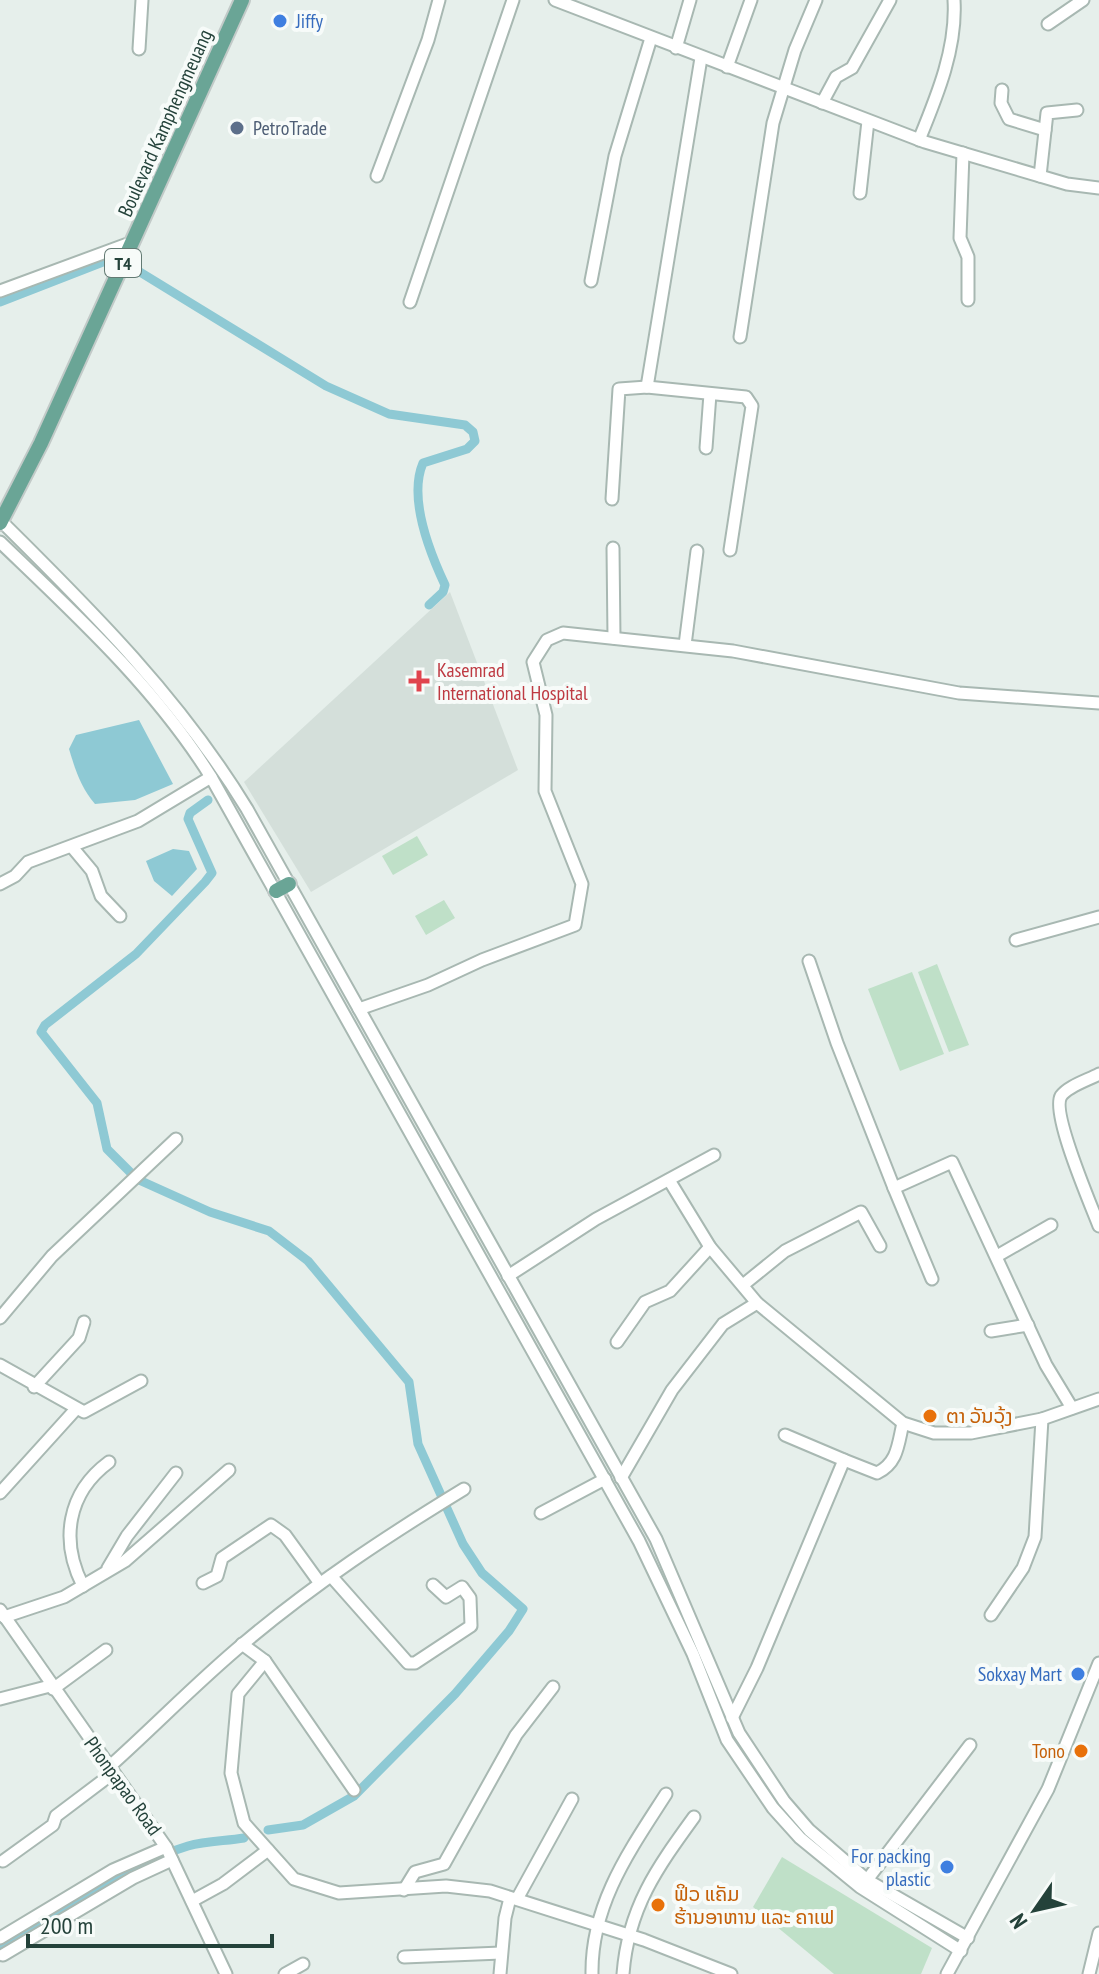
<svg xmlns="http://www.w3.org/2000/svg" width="1099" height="1974" font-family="'PT Sans Narrow','Noto Sans Lao',sans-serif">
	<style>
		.built { fill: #d4dfda }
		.green { fill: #bfe0c8 }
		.water { fill: #8ec9d4 }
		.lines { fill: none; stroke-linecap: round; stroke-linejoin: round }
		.canal { stroke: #8ec9d4; stroke-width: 9 }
		.minor-casing { stroke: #a8b8b2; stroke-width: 15 }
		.major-casing { stroke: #c2cac8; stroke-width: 18 }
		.minor { stroke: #fff; stroke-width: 11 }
		.major { stroke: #6aa596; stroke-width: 14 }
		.shop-dot { fill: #3f7fe0; stroke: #f7fbf9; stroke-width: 3 }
		.service-dot { fill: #5c6f8a; stroke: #f7fbf9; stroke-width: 3 }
		.health-dot { fill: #e0444e; stroke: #f7fbf9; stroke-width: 3 }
		.food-dot { fill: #e8710a; stroke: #f7fbf9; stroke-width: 3 }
		.labels { text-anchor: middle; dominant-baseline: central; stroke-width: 8; stroke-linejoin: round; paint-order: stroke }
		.shield { fill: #f7fbf9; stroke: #637a73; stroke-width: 2 }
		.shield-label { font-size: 18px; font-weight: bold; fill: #24423a }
		.shop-label { font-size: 20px; fill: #366cbe; stroke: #f7fbf9; text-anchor: end }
		.street-label { font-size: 20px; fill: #24423a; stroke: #f7fbf9 }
		.service-label { font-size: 20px; fill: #4e5e75; stroke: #f7fbf9; text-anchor: start }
		.health-label { font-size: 20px; fill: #be3a42; stroke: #f7fbf9; text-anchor: start }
		.food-label { font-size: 20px; fill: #c56008; stroke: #f7fbf9; text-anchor: start }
	</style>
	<rect width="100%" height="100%" fill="#e6efeb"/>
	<!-- built -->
	<path class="built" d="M450 592 518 770 311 892 244 782Z"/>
	<!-- green -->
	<g class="green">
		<path d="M417 836 428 855 393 875 382 856Z"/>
		<path d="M444 900 455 918 426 935 415 916Z"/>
		<path d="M937 964 969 1045 949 1052 918 972Z"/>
		<path d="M912 972 944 1054 900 1071 868 989Z"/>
		<path d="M782 1857 932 1948 921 1974H834L753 1907Z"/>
	</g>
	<!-- water -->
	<g class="water">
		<path d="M139 720 173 784 135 800 95 804C81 788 75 769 69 749L76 735Z"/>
		<path d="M173 849 189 851 197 869 172 896 154 881 146 861Z"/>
	</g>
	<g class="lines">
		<!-- canal -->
		<g class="canal">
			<path d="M135 269 326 386 389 414 465 425 473 432 475 441 467 449 423 463C408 498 430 553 445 585L443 592 429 605"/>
			<path d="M0 302 108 260"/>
			<path d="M132 1174 107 1149 97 1103 41 1032 45 1025 136 954 205 882 212 873 188 819 190 813 208 800"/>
			<path d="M139 1180 210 1212 269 1231 308 1261 409 1382 418 1444 463 1544 482 1573 523 1609 509 1631 455 1694 354 1796 303 1825 268 1830"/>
			<path d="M0 1946C62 1914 121 1866 188 1846 206 1841 226 1841 244 1838"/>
		</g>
		<!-- minor casing -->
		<g class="minor-casing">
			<g id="minor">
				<path d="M555 0 925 142 1067 184 1099 188"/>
				<path d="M1048 24 1083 0"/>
				<path d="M676 48 690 0"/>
				<path d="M139 49 142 0"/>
				<path d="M727 67 751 0"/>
				<path d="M1002 90 1001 103 1009 119 1045 130"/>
				<path d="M822 103 836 77 852 68 890 0"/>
				<path d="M919 140C937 96 957 48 954 0"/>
				<path d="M963 153 960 238 968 257V300"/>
				<path d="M377 176 428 40 439 0"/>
				<path d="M1040 176 1047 113 1077 110"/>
				<path d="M860 193 868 121"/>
				<path d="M591 281 615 156 651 38"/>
				<path d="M0 291 133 242"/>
				<path d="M410 302 513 0"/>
				<path d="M740 337 773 123 795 50 816 0"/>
				<path d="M647 387 701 58"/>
				<path d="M706 448 710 394"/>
				<path d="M612 499 619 389 647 387 746 397 752 406 730 550"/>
				<path d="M1 521C92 611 180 699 247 809L656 1539 739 1733 784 1801 809 1830 867 1880 968 1938"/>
				<path d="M0 542C76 615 155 687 211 777L639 1541 693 1654 727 1740 773 1808 800 1838 860 1887 961 1951"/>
				<path d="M613 548 614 638"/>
				<path d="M685 645 697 551"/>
				<path d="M72 847 92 871 101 896 120 916"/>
				<path d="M0 884 15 876 28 862 138 821 211 777"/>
				<path d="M1016 940 1099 917"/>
				<path d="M809 961 837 1043 894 1188"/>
				<path d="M359 1009 428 985 482 960 575 925 582 884 545 791 546 715 533 662 547 640 563 633 733 651 959 693 1099 703"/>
				<path d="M1099 1074C1088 1080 1068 1086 1061 1096 1051 1113 1091 1205 1099 1226"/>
				<path d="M669 1180 710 1247 757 1303 903 1423 934 1433H971L1042 1419 1099 1399"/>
				<path d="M997 1256 1051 1225"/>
				<path d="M508 1276 596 1219 714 1155"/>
				<path d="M932 1279 894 1188 952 1162 1046 1365 1072 1408"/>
				<path d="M743 1285 785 1251 861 1212 880 1246"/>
				<path d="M0 1318 52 1256 176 1139"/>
				<path d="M991 1331 1028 1325"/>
				<path d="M617 1342 645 1302 670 1291 710 1247"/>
				<path d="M0 1365 84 1412 141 1381"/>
				<path d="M34 1387 79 1338 84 1322"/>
				<path d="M785 1435 844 1460"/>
				<path d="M621 1478 672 1390 723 1324 757 1303"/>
				<path d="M0 1493 76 1409"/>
				<path d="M541 1513 605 1479"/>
				<path d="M108 1568 127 1536 176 1473"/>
				<path d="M331 1576 408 1663H415L471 1626 470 1598 462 1587 446 1597 433 1585"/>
				<path d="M203 1583 217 1576 222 1558 271 1525 285 1535 319 1582"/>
				<path d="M83 1586C60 1541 67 1493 109 1462"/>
				<path d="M0 1610 166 1847 226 1974"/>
				<path d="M991 1615 1023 1568 1035 1537 1042 1419"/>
				<path d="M4 1617 64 1597 125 1561 229 1470"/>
				<path d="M242 1644 265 1661 238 1694 231 1773 244 1823 294 1879 339 1893 446 1886 490 1891 644 1940 731 1974"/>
				<path d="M265 1661 354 1790"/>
				<path d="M53 1689 106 1650"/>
				<path d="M0 1699 50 1686"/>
				<path d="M732 1718 757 1668 844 1460 877 1473C898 1463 898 1444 903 1423"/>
				<path d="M109 1767C155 1726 197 1682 244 1643 314 1584 387 1536 464 1489"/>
				<path d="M3 1861 53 1825 56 1816 113 1773"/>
				<path d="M867 1880 970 1745"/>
				<path d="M404 1890 415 1872 444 1864 516 1735 553 1687"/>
				<path d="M517 1899 572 1799"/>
				<path d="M192 1901 223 1884 268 1850"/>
				<path d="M0 1938 113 1870 166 1847"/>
				<path d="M3 1955 133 1878 172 1860"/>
				<path d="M404 1957 501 1953"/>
				<path d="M285 1974 303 1964"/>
				<path d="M500 1974 505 1918 510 1898"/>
				<path d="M592 1974C591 1904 630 1850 666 1794"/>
				<path d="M623 1974C628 1908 657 1868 694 1817"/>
				<path d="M947 1974 1048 1789 1099 1663"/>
				<path d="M1089 1974 1099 1933"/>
			</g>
		</g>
		<!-- major casing -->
		<g class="major-casing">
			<g id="major">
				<path d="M0 523 41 443 242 0"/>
				<path d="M276 891 289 884"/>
			</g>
		</g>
		<!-- minor -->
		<use href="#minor" class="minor"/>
		<!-- major -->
		<use href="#major" class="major"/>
	</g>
	<!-- markers -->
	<g class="shop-dot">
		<circle cx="280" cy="21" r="8"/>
		<circle cx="1078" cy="1674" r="8"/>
		<circle cx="947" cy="1867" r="8"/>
	</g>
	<circle class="service-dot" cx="237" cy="128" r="8"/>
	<path class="health-dot" d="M415 669h8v8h8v8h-8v8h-8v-8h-8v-8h8z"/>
	<g class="food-dot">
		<circle cx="930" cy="1416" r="8"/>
		<circle cx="1081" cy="1751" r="8"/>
		<circle cx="658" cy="1905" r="8"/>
	</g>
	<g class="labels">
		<!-- shield labels -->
		<rect class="shield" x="105" y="249" width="36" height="28" rx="6"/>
		<g class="shield-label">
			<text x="123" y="263">T4</text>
		</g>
		<!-- shop labels -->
		<g class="shop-label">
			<text x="296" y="21" text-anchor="start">Jiffy</text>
			<text x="1062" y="1674">Sokxay Mart</text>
			<text x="931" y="1856">For packing<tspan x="931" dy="23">plastic</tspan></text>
		</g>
		<!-- street labels -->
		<g class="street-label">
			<text transform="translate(165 123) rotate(-66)">Boulevard Kamphengmeuang</text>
			<text transform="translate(123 1786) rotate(54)">Phonpapao Road</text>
		</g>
		<!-- service labels -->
		<g class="service-label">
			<text x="253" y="128">PetroTrade</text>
		</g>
		<!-- health labels -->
		<g class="health-label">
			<text x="437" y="670">Kasemrad<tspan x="437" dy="23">International Hospital</tspan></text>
		</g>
		<!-- food labels -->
		<g class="food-label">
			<text x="946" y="1416">ຕາ ວັນວຸ້ງ</text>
			<text x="1065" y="1751" text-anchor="end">Tono</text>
			<text x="674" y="1894">ຟິວ ແຄັມ<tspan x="674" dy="23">ຮ້ານອາຫານ ແລະ ຄາເຟ</tspan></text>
		</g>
	</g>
	<!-- north arrow -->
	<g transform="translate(1035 1910) rotate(236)" stroke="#f7fbf9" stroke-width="6" paint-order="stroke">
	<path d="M0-6L14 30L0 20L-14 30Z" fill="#24423a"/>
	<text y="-12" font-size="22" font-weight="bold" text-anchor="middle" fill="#24423a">N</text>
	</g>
	<!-- scale -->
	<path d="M28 1934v12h244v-12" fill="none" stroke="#24423a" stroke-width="4"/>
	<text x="40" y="1934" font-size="24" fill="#24423a" stroke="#f7fbf9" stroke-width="6" paint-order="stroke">200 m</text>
</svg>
